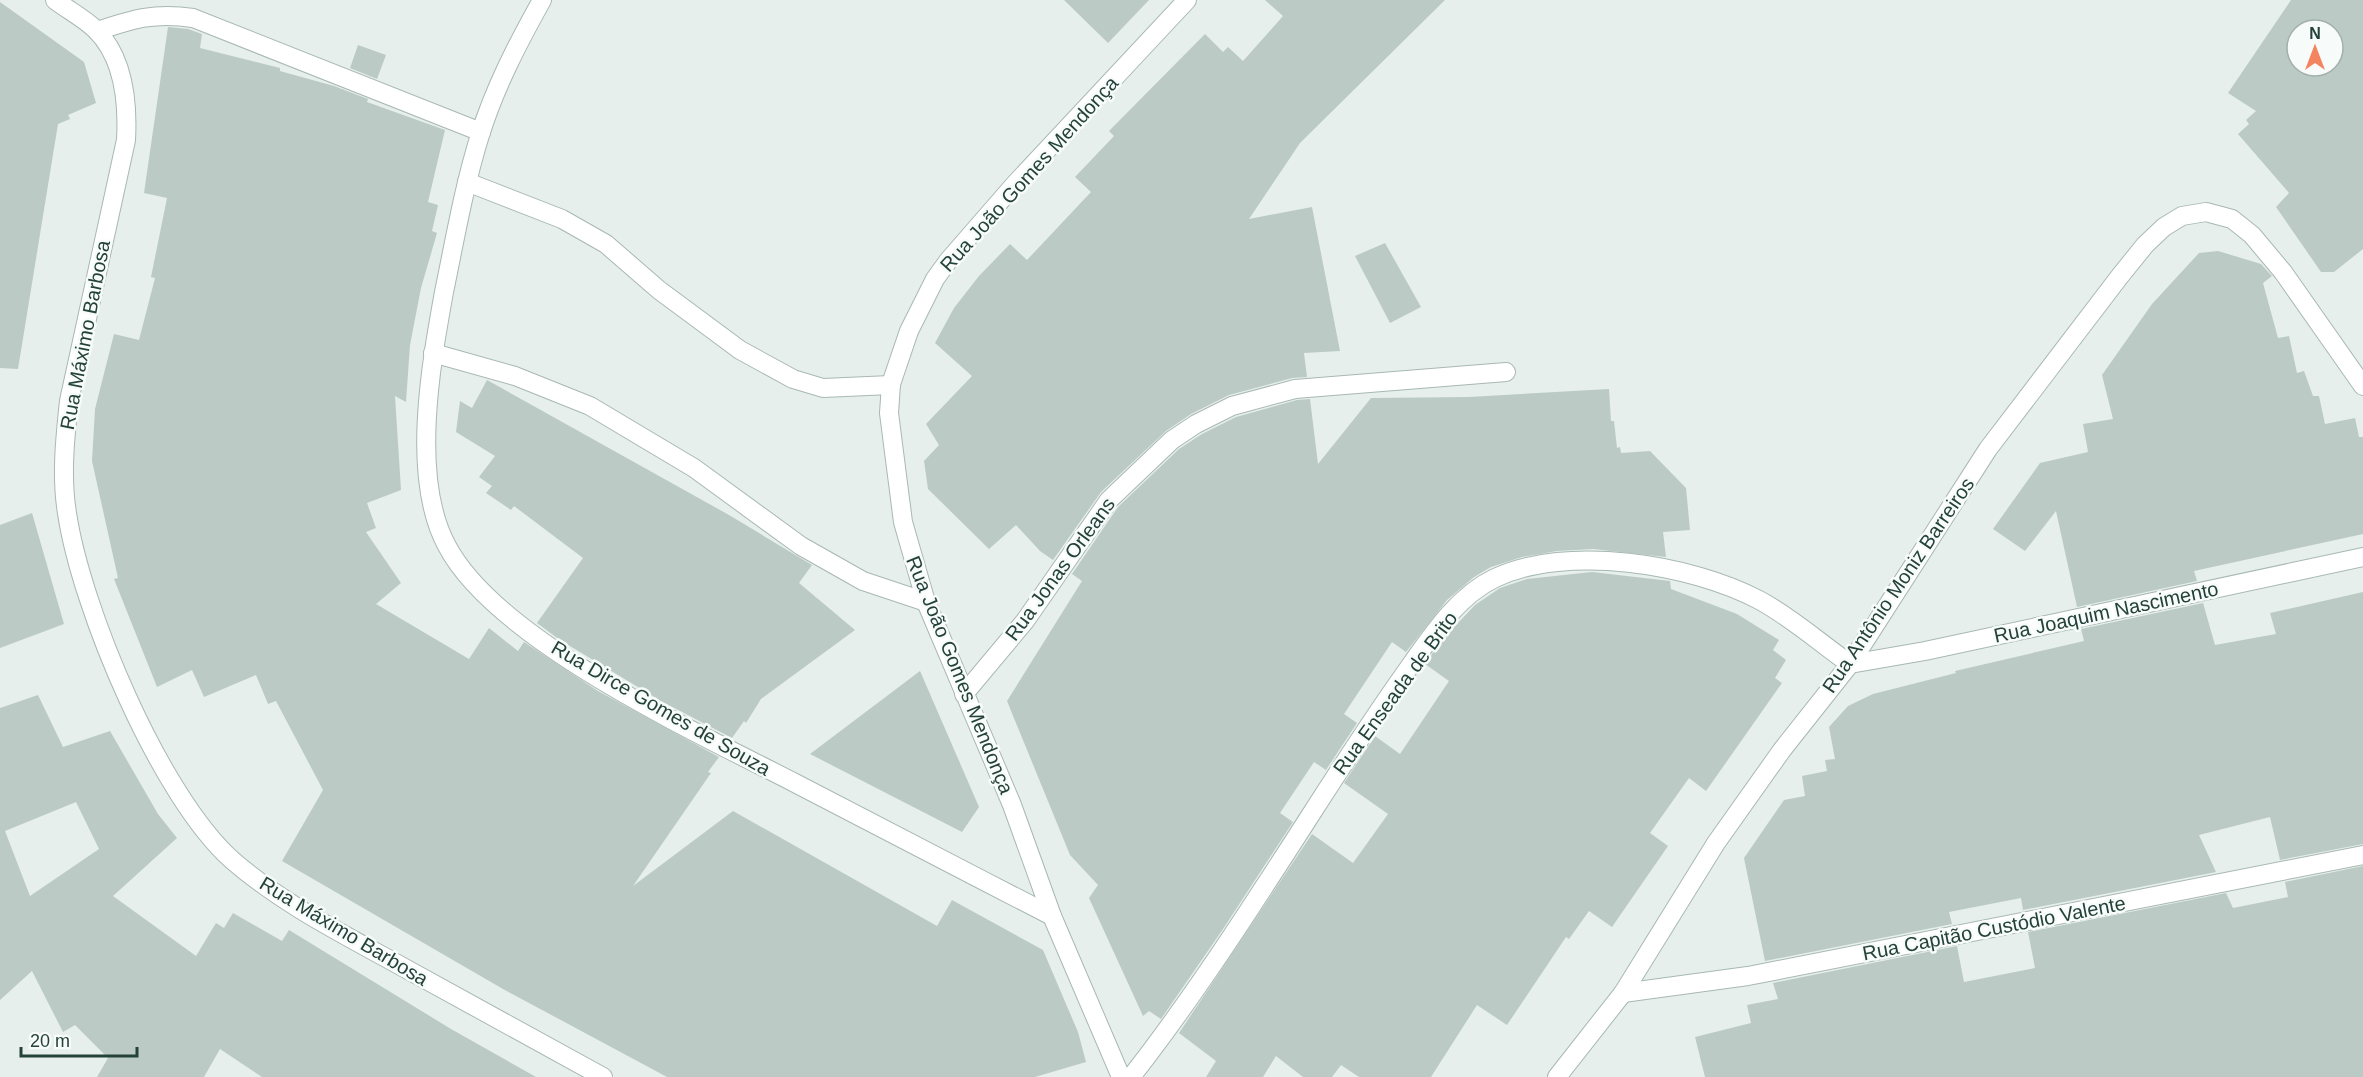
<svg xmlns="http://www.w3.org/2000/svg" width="2363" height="1077" font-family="Arial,sans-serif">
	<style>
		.building { fill: #bbcac4; fill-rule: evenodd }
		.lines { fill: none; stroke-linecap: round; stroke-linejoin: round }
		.minor-casing { stroke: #a8b8b2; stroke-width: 20 }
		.minor { stroke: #fff; stroke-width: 18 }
		.labels { text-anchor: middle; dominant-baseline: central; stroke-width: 5; stroke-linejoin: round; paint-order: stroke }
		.street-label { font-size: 20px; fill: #24423a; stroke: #f7fbf9 }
	</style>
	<rect width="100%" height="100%" fill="#e6efeb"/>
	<!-- building -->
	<g class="building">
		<path d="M1064 0H1149L1108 43Z"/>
		<path d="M1265 0H1445L1300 143 1249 219 1312 207 1340 351 1304 353 1307 377 1292 378 1229 395 1191 414 1166 431 1101 492 1053 560 1040 551 1016 525 989 549 928 489 924 461 939 445 926 424 972 376 935 343 954 308 979 276 1010 244 1027 260 1091 192 1075 177 1114 136 1109 131 1205 34 1223 52 1228 47 1243 61 1283 16Z"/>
		<path d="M2291 0H2363V249L2334 272H2321L2276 207 2289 193 2238 134 2249 124 2246 120 2256 111 2228 93ZM2297 30H2333V66H2297Z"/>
		<path d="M0 2 84 62 96 103 68 115 70 119 58 124 18 369 0 368Z"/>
		<path d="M168 27 188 29 202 34 200 48 280 68V71L334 86 368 99 367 102 445 130 428 202 438 205 432 231 437 233 421 288 410 345 406 402 395 396 401 490 367 503 376 528 366 532 401 583 376 604 469 659 489 628 518 651 524 642 598 691 719 757 708 772 711 773 633 886 733 811 937 926 952 900 1043 950 1078 1032 1086 1062 1035 1077H667L503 989 282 861 323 790 276 701 268 704 256 675 204 697 192 670 157 687 114 579 118 578 92 461 95 409 114 334 139 340 155 278 151 277 167 198 144 193Z"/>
		<path d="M358 45 386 55 377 79 350 68Z"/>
		<path d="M1385 243 1421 307 1390 323 1355 256Z"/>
		<path d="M2218 251 2261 264 2272 276 2263 283 2278 338 2289 336 2297 373 2304 371 2313 396H2319L2325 424 2355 418 2359 437H2363V534L2194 571 2197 581 2077 607 2056 511 2025 551 1993 529 2040 463 2088 452 2083 424 2113 419 2102 375 2152 304 2199 253Z"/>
		<path d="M487 380 729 515 812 565 799 583 855 630 761 699 746 723 744 721 732 738 661 701 560 640 537 623 583 558 514 506 511 510 486 493 492 486 479 477 495 456 456 432 460 401 472 408Z"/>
		<path d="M1609 389 1611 421H1614L1617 448 1620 447 1621 453 1650 451 1686 488 1690 530 1663 532 1666 557 1593 549 1557 551 1522 557 1491 567 1474 577 1447 600 1406 652 1392 642 1344 714 1357 723 1326 770 1314 762 1280 813 1293 822 1223 929 1161 1019 1149 1011 1143 1016 1089 898 1098 885 1070 855 1007 701 1082 581 1072 574 1118 507 1179 449 1202 434 1236 417 1297 400 1310 399 1318 464 1371 398 1469 397Z"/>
		<path d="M32 513 64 624 0 648V525Z"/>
		<path d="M1592 572 1670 581 1671 589 1737 614 1779 640 1773 650 1786 660 1775 678 1782 683 1706 791 1689 778 1650 833 1668 846 1612 927 1589 911 1569 939 1566 937 1507 1025 1477 1005 1431 1077H1359L1341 1065 1332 1077H1303L1276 1056 1263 1077H1206L1216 1061 1179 1033 1312 834 1353 863 1388 814 1344 783 1375 736 1400 754 1449 681 1425 664 1441 641 1475 605 1500 588 1527 579Z"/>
		<path d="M2363 592V844L2280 860 2270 817 2199 835 2216 872 2023 910 2021 898 1949 912 1952 924 1765 961 1744 858 1784 800 1805 796 1802 776 1827 771 1825 760 1835 759 1829 727 1848 706 1873 694 1956 673 1955 671 2084 641 2081 629 2203 603 2215 645 2276 634 2270 613Z"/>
		<path d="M920 671 979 807 962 832 810 754Z"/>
		<path d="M38 695 63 747 110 731 158 814 177 838 113 896 196 956 216 923 224 928 233 913 282 941 289 930 451 1029 536 1077H262L220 1049 204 1077H97L108 1058 75 1025 63 1032 32 971 0 1000V708ZM76 802 99 849 30 896 5 831Z"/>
		<path d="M2363 866V1077H1705L1695 1037 1751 1023 1747 1005 1778 999 1773 983 1957 946 1964 982 2035 968 2028 932 2226 893 2233 908 2288 897 2285 882Z"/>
	</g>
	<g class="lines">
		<!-- minor casing -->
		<g class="minor-casing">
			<g id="minor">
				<path d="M55 0C68 10 85 19 96 30 124 58 128 104 126 140L69 401C65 438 61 477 67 513 81 608 160 796 232 860 279 901 335 930 390 960 461 999 532 1038 603 1077"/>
				<path d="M542 0C518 43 495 87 480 135 464 186 455 239 444 292 431 364 410 478 447 546 497 641 698 733 795 783 880 827 966 872 1052 916"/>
				<path d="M97 31C133 19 155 12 193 18L481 132"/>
				<path d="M467 182 562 219 606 244 659 290 740 350 793 379 823 388 891 385"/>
				<path d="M433 353 515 376 590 406 694 468 801 546 863 581 926 602"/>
				<path d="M964 694 1025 621 1109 500 1172 440 1196 424 1232 406 1295 389 1506 372"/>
				<path d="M1623 993 1748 976 2363 855"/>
				<path d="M1121 1077 1052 916 1012 805 926 602 903 522 889 413 891 384 909 331 935 279 948 261 1015 184 1187 0"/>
				<path d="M1131 1077C1179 1016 1222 952 1264 887 1310 817 1354 745 1403 676 1428 641 1455 597 1495 578 1567 544 1691 564 1759 600 1791 617 1820 643 1850 664L1925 651 2363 557"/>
				<path d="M1557 1077 1623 993 1716 843 1782 750 1850 664 1988 449 2120 276 2145 245 2164 227 2182 216 2206 212 2232 219 2252 235 2283 272 2363 386"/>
			</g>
		</g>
		<!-- minor -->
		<use href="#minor" class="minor"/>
	</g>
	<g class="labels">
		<!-- street labels -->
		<g class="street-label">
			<text transform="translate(1029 174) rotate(-48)">Rua João Gomes Mendonça</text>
			<text transform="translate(85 335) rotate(-79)">Rua Máximo Barbosa</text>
			<text transform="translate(1060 569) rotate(-54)">Rua Jonas Orleans</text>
			<text transform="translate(1898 585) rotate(-56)">Rua Antônio Moniz Barreiros</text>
			<text transform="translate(2106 612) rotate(-12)">Rua Joaquim Nascimento</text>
			<text transform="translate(960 675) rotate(68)">Rua João Gomes Mendonça</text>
			<text transform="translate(1395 693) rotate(-54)">Rua Enseada de Brito</text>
			<text transform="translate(661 708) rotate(30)">Rua Dirce Gomes de Souza</text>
			<text transform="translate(1994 928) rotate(-11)">Rua Capitão Custódio Valente</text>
			<text transform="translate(344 931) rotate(31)">Rua Máximo Barbosa</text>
		</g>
	</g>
	<!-- north arrow -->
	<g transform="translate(2315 48)"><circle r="28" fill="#f7fbf9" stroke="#a3b1ad" stroke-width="1.5"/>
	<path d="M0-4.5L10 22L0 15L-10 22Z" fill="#f4845f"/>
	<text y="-9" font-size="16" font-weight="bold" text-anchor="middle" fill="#24423a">N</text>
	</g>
	<!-- scale -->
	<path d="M21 1047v9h116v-9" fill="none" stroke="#24423a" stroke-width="3"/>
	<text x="30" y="1047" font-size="18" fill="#24423a" stroke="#f7fbf9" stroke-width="4.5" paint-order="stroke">20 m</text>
</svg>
